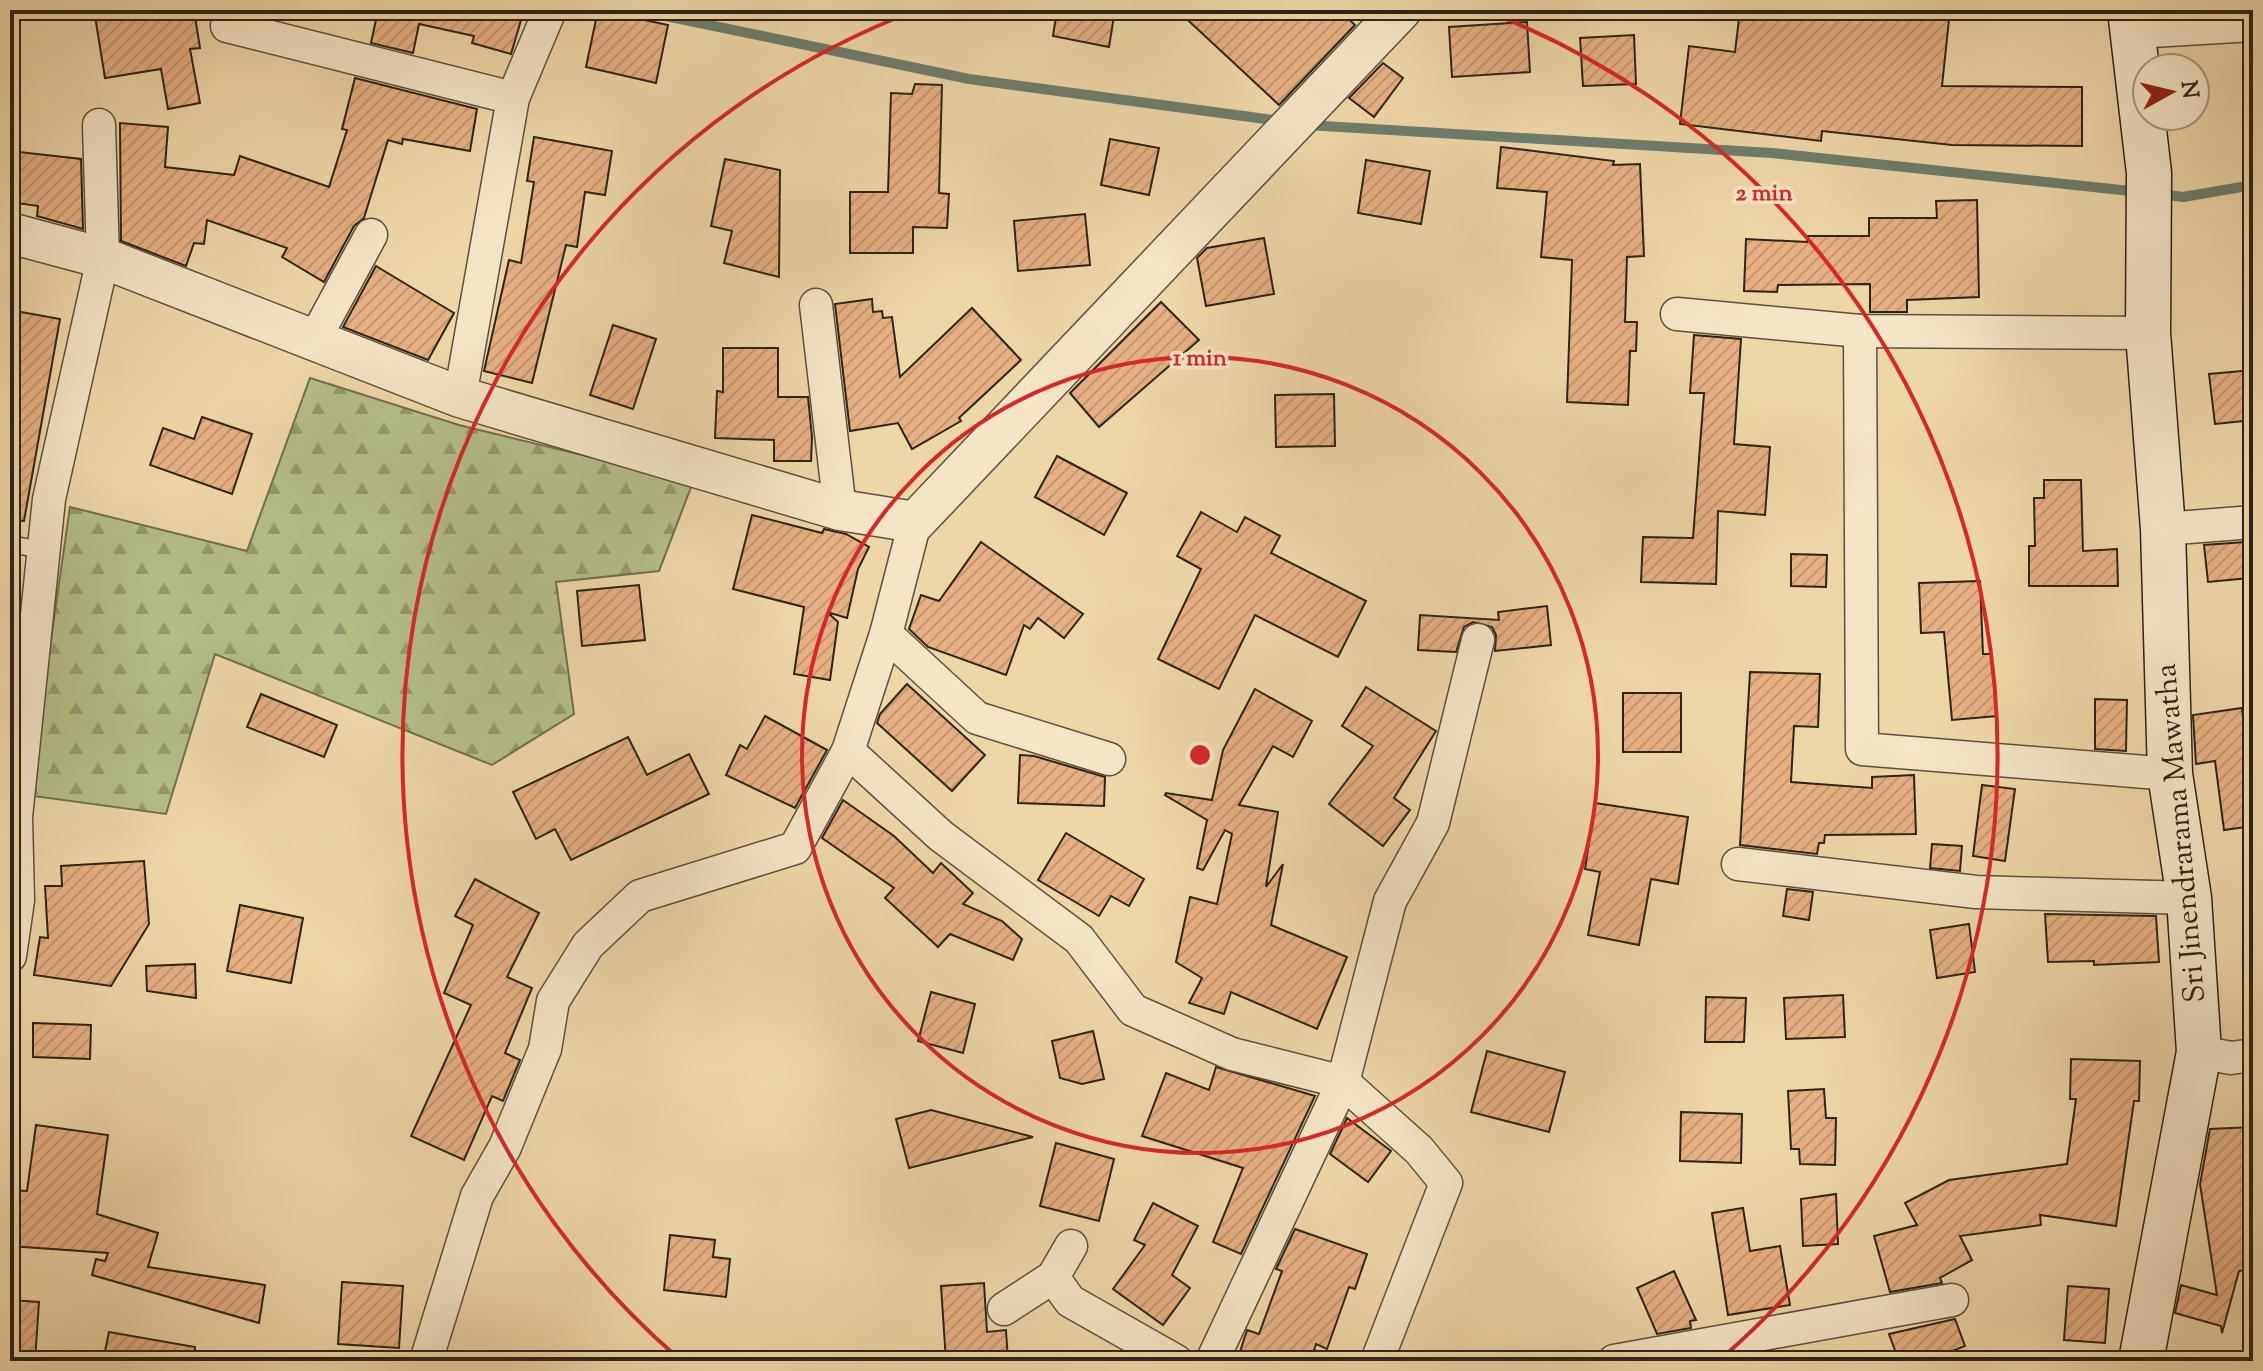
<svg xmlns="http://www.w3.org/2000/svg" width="2263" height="1371" font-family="'Sorts Mill Goudy',serif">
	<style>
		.forest { fill: url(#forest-firs); stroke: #717150; stroke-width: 2 }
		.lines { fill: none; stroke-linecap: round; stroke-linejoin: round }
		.stream { stroke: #6e7e6d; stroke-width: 10 }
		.building { fill: url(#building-hatch); stroke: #2d2318; stroke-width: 2 }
		.service-casing { stroke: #5d503c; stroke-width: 19 }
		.minor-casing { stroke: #5d503c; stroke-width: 35 }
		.tertiary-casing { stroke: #5d503c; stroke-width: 43 }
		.secondary-casing { stroke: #2d2318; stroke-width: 47 }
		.service { stroke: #f4e5c6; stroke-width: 16 }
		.minor { stroke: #f4e5c6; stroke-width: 32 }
		.tertiary { stroke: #f4e5c6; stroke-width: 40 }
		.secondary { stroke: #f4e5c6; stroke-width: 44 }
		.ring { fill: none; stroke: #d62828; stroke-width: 4 }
		.labels { text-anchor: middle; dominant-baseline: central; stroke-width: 7; stroke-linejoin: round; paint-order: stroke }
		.street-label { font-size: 30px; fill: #2d2318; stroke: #f4e5c6 }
		.centre { fill: #d62828; stroke: #f4e5c6; stroke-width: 4 }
		.ring-label { font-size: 24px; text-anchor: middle; font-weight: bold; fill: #d62828; stroke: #f4e5c6; stroke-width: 7; stroke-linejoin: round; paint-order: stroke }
	</style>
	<defs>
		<pattern id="forest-firs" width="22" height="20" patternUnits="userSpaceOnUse" patternTransform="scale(2)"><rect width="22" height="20" fill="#b5bf89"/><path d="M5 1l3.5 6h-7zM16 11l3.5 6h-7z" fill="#949b6f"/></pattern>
		<pattern id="building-hatch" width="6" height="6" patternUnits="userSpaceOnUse" patternTransform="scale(2)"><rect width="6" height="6" fill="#e6b082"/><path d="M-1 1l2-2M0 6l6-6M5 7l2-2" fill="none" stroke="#c69770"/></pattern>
	</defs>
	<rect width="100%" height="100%" fill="#eed7a7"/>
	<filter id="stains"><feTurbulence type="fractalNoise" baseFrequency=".0025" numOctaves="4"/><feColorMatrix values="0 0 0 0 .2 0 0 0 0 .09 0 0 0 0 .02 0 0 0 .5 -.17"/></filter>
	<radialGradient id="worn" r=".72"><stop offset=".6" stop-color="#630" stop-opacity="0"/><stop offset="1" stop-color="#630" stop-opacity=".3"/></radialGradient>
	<!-- forest -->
	<path class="forest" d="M310 378 459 425 693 482 659 571 556 582 574 714 492 765 215 654 166 814 33 796V765L70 507 247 551Z"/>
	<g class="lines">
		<!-- stream -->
		<g class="stream">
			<path d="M637 10 969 79 1280 121"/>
			<path d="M1307 125 1772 153 2140 192"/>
			<path d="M2160 194 2183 197 2253 185"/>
		</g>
	</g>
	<!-- building -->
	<g class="building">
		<path d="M94 10H194L200 48 190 49 200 103 168 109 161 69 105 78Z"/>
		<path d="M378 10H524L511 54 472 43 474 36 419 24 413 53 371 43Z"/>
		<path d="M598 10 668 25 656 83 586 67Z"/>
		<path d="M1057 10H1115L1109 47 1053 36Z"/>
		<path d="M1177 10H1339L1355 25 1279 105Z"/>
		<path d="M1740 10H1950L1942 86 2082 87V146L1952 145 1822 131 1821 141 1680 124 1689 46 1735 52Z"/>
		<path d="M1527 22 1530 72 1452 77 1449 27Z"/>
		<path d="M1634 35 1636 84 1583 86 1580 38Z"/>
		<path d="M1383 63 1403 78 1374 117 1349 98Z"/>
		<path d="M355 78 477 109 470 151 403 139 402 144 388 140 364 218 354 226 324 282 282 257 287 248 207 220 204 244 194 243 186 266 121 241 120 123 168 127 165 167 234 175 240 156 329 187 347 130 342 129Z"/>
		<path d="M915 84 942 85 939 193 949 194 947 228 913 227V253H850V192H888L891 93 912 94Z"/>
		<path d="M534 137 612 151 605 195 585 192 577 247 566 245 532 383 484 371 509 260 521 263 534 182 527 181Z"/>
		<path d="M1110 139 1159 148 1149 195 1101 185Z"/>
		<path d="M1501 147 1614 161 1613 165 1640 164 1644 256 1627 257 1625 322H1637L1636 351H1630L1628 405 1567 402 1572 260 1541 257 1547 192 1497 188Z"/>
		<path d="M10 151 81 159 83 229 37 216 38 206 10 202Z"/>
		<path d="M725 159 780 170 779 277 724 263 732 231 711 226Z"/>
		<path d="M1366 160 1430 171 1421 224 1358 213Z"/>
		<path d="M1977 200 1979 297 1907 300V312H1870V284L1778 285 1777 292 1744 291 1746 239 1807 242V236H1869V218H1937L1936 201Z"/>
		<path d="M1085 214 1090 265 1018 271 1014 221Z"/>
		<path d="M1264 238 1274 294 1206 306 1197 258 1207 248Z"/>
		<path d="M376 266 454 313 428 360 343 327Z"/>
		<path d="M872 299 873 312 882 311 883 318 892 317 900 377 972 308 1021 360 959 418 961 421 912 449 898 423 850 431 835 304Z"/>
		<path d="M1161 302 1199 340 1099 427 1070 393Z"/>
		<path d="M10 310 60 319 24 521 10 520Z"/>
		<path d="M613 325 656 339 633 409 590 395Z"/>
		<path d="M1694 335 1741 339 1734 444 1770 447 1765 515 1718 511 1716 584 1641 582 1643 537 1693 538 1704 393H1690Z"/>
		<path d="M723 348H778V397H808L812 437 811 461H774V440L715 438 717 391 723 392Z"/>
		<path d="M2253 370V420L2215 424 2209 374Z"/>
		<path d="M1334 394 1335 446 1276 447 1275 395Z"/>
		<path d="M202 417 252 434 232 494 150 465 163 428 194 439Z"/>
		<path d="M1057 456 1127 493 1104 535 1035 497Z"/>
		<path d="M2044 480H2081L2083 551 2117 549 2118 586H2029V546H2035L2034 498H2044Z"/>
		<path d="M1201 512 1237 532 1245 517 1280 536 1271 553 1366 601 1338 657 1255 615 1219 689 1158 659 1201 569 1177 556Z"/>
		<path d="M752 515 822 533 824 529 846 534 869 547 858 569 847 618 827 612 838 622 830 680 794 674 804 607 733 589Z"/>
		<path d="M981 542 1083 614 1064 638 1038 618 1030 629 1024 625 1006 675 928 647 909 629 921 595 939 601Z"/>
		<path d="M2245 542 2249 578 2208 582 2204 545Z"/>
		<path d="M1791 554 1827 555 1826 587 1791 586Z"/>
		<path d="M1980 581 1983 654H1991L1997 716 1952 720 1944 632 1921 633 1919 583Z"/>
		<path d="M639 585 645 640 582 646 577 591Z"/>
		<path d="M1547 606 1551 645 1495 651 1496 635 1492 627 1473 622 1464 627 1456 652 1418 650 1420 615 1499 620 1498 612Z"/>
		<path d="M1750 672 1820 674 1818 727 1794 726 1791 782 1872 788V777L1914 775 1916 834 1825 835 1824 843H1819L1817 854 1740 845Z"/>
		<path d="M907 684 985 755 952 791 877 723 880 714Z"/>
		<path d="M1366 687 1436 731 1394 798 1410 810 1383 846 1329 804 1373 746 1342 726Z"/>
		<path d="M1255 689 1312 721 1293 757 1273 746 1239 805 1278 812 1266 887 1283 864 1271 925 1347 957 1317 1029 1231 992 1224 1014 1189 1003 1202 978 1176 962 1190 897 1217 904 1232 834 1225 830 1203 870 1197 868 1207 820 1165 795 1166 793 1212 800 1223 750Z"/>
		<rect x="1623" y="693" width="58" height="59"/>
		<path d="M261 694 337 725 324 757 247 727Z"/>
		<path d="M2095 699 2127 700 2126 751 2095 749Z"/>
		<path d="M2242 708 2253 826 2224 830 2215 761 2196 764 2193 715Z"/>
		<path d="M765 716 827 750 795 808 726 775 740 745 747 749Z"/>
		<path d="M628 737 647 775 689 754 709 794 571 860 555 829 536 839 513 792Z"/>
		<path d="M1020 755 1034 756 1105 777 1104 806 1018 803Z"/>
		<path d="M1982 785 2015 789 2005 861 1973 856Z"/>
		<path d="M843 800 894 836 933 873 941 863 973 893 963 904 1002 921 1022 939 1013 960 950 934 938 947 885 898 894 888 822 838Z"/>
		<path d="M1595 803 1688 817 1678 884 1651 879 1639 945 1588 935 1600 872 1585 869Z"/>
		<path d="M1066 833 1144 879 1129 906 1111 896 1099 916 1038 880Z"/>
		<path d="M1932 844 1962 846 1960 871 1930 868Z"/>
		<path d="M144 861 149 924 111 986 34 975 40 937 48 938 45 886H62L61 866Z"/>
		<path d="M475 879 539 913 507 977 532 988 505 1053 520 1060 503 1101 492 1096 464 1160 411 1136 471 1005 444 993 473 925 455 916Z"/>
		<path d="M1787 889 1813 892 1809 920 1783 916Z"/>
		<path d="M240 905 303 918 291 983 227 971Z"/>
		<path d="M2045 914 2156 916 2159 962 2094 965V961L2048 962Z"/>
		<path d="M1969 924 1975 972 1937 978 1930 930Z"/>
		<path d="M195 964 196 998 147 991 146 966Z"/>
		<path d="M931 992 975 1004 963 1053 918 1041Z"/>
		<path d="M1843 995 1845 1037 1786 1039 1784 998Z"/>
		<path d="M1706 997 1746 998 1744 1042H1705Z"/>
		<path d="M33 1023 91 1025 90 1059 33 1057Z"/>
		<path d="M1093 1031 1104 1079 1082 1084 1060 1078 1052 1041Z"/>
		<path d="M1487 1051 1565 1072 1549 1132 1471 1112Z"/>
		<path d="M2071 1059 2140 1061 2139 1101H2134L2116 1226 2040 1215 2041 1225 1960 1236 1972 1260 1940 1278 1942 1283 1890 1292 1874 1236 1917 1225 1905 1203 1949 1180 2067 1164 2076 1099H2070Z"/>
		<path d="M1216 1067 1315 1096 1241 1254 1213 1242 1243 1168 1142 1136 1166 1073 1209 1090Z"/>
		<path d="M1824 1089 1826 1118H1836L1835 1165 1800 1164 1799 1149H1791L1788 1091Z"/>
		<path d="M931 1110 1033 1137 909 1168 896 1119Z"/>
		<path d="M1681 1112 1742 1114 1741 1163 1680 1161Z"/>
		<path d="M1347 1118 1391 1151 1368 1182 1330 1154Z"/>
		<path d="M36 1125 108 1135 97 1214 158 1233 148 1267 265 1285 259 1323 92 1275 96 1259 105 1261 108 1253 10 1246V1190L27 1191Z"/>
		<path d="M2253 1127V1269L2239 1271 2222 1333 2221 1326 2175 1313 2181 1285 2217 1295 2200 1184 2210 1129Z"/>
		<path d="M1056 1143 1114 1159 1099 1221 1040 1206Z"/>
		<path d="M1836 1194 1838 1244 1803 1246 1801 1199Z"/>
		<path d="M1153 1203 1198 1226 1172 1275 1190 1288 1163 1325 1113 1289 1145 1245 1134 1240Z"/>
		<path d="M1743 1208 1750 1251 1780 1246 1790 1305 1728 1315 1712 1213Z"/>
		<path d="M1295 1229 1367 1254 1355 1289 1349 1287 1327 1349 1316 1344 1314 1350 1327 1354 1326 1361H1237L1247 1330 1259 1334 1282 1271 1276 1269Z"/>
		<path d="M670 1235 715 1240 713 1257 730 1259 726 1297 664 1290Z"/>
		<path d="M1674 1271 1696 1320 1690 1321 1691 1328 1657 1334 1637 1288Z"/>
		<path d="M342 1282 403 1286 399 1348 338 1344Z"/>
		<path d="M984 1283 987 1332 1006 1330 1008 1361H946L941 1286Z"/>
		<path d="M2068 1286 2109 1289 2105 1343 2064 1340Z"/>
		<path d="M10 1300 39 1302 35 1361H10Z"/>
		<path d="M1955 1319 1965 1346 1952 1351 1956 1361H1899L1889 1334Z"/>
		<path d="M109 1332 195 1347 194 1361H103Z"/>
	</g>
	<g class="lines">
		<!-- service casing -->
		<g class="service-casing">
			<path id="service" d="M10 544 42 550"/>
		</g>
		<!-- minor casing -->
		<g class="minor-casing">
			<g id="minor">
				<path d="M227 26 513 98"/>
				<path d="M2135 32 2253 25"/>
				<path d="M816 305 840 510"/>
				<path d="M1677 314 1860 331 2148 333"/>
				<path d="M1860 331 1862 749 2170 774"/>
				<path d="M313 342 371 235"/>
				<path d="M460 397 513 98 550 10"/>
				<path d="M2163 529 2253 522"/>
				<path d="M886 634 977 718 1109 759"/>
				<path d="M848 751 941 836 1079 939 1133 1010 1232 1054 1343 1082 1419 1150 1446 1183 1377 1361"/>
				<path d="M1738 864 1976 892 2189 898"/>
				<path d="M10 956 18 900 16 817 49 499 103 258 99 125"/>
				<path d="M2199 1052 2231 1058 2253 1055"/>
				<path d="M1071 1246 1053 1277 1070 1301 1176 1361"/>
				<path d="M1004 1309 1053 1277"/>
				<path d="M426 1361 477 1196 505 1147 545 1049 553 1001 588 945 640 896 795 848 848 751 886 634 915 522"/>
				<path d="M1212 1361 1343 1082 1390 901 1433 823 1478 640"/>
				<path d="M1614 1361 1952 1300"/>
			</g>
		</g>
		<!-- tertiary casing -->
		<g class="tertiary-casing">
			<path id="tertiary" d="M10 233 103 258 460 397 840 510 915 522 1401 10"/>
		</g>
		<!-- secondary casing -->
		<g class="secondary-casing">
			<path id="secondary" d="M2130 10 2149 173 2148 333 2163 529 2170 774 2189 898 2199 1052 2141 1361"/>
		</g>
		<!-- service -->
		<use href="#service" class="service"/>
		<!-- minor -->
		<use href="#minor" class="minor"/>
		<!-- tertiary -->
		<use href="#tertiary" class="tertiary"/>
		<!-- secondary -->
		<use href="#secondary" class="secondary"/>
	</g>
	<!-- distance rings -->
	<g class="ring">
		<circle cx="1200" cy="755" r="398"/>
		<path d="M677 1357A797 797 0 0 1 914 11M1486 11A797 797 0 0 1 1723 1357"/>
	</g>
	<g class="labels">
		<!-- street labels -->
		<g class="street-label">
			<text transform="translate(2182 833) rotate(-95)">Sri Jinendrarama Mawatha</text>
		</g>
	</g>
	<circle cx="1200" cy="755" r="12" class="centre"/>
	<g class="ring-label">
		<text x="1764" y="200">2 min</text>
		<text x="1200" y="365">1 min</text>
	</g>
	<!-- margin -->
	<rect width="2263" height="1371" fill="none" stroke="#eed7a7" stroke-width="40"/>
	<rect x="12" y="12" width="2239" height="1347" fill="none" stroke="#2d2318" stroke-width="4"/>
	<rect x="20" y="20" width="2223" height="1331" fill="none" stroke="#2d2318" stroke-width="2"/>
	<!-- north arrow -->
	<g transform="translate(2171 92) rotate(82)"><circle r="38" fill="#f4e5c6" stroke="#a49780" stroke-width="2"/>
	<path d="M0-6L14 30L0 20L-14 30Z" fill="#8f2418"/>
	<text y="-12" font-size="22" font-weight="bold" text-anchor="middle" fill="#2d2318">N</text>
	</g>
	<rect width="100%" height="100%" filter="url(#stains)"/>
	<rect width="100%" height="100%" fill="url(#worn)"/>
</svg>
